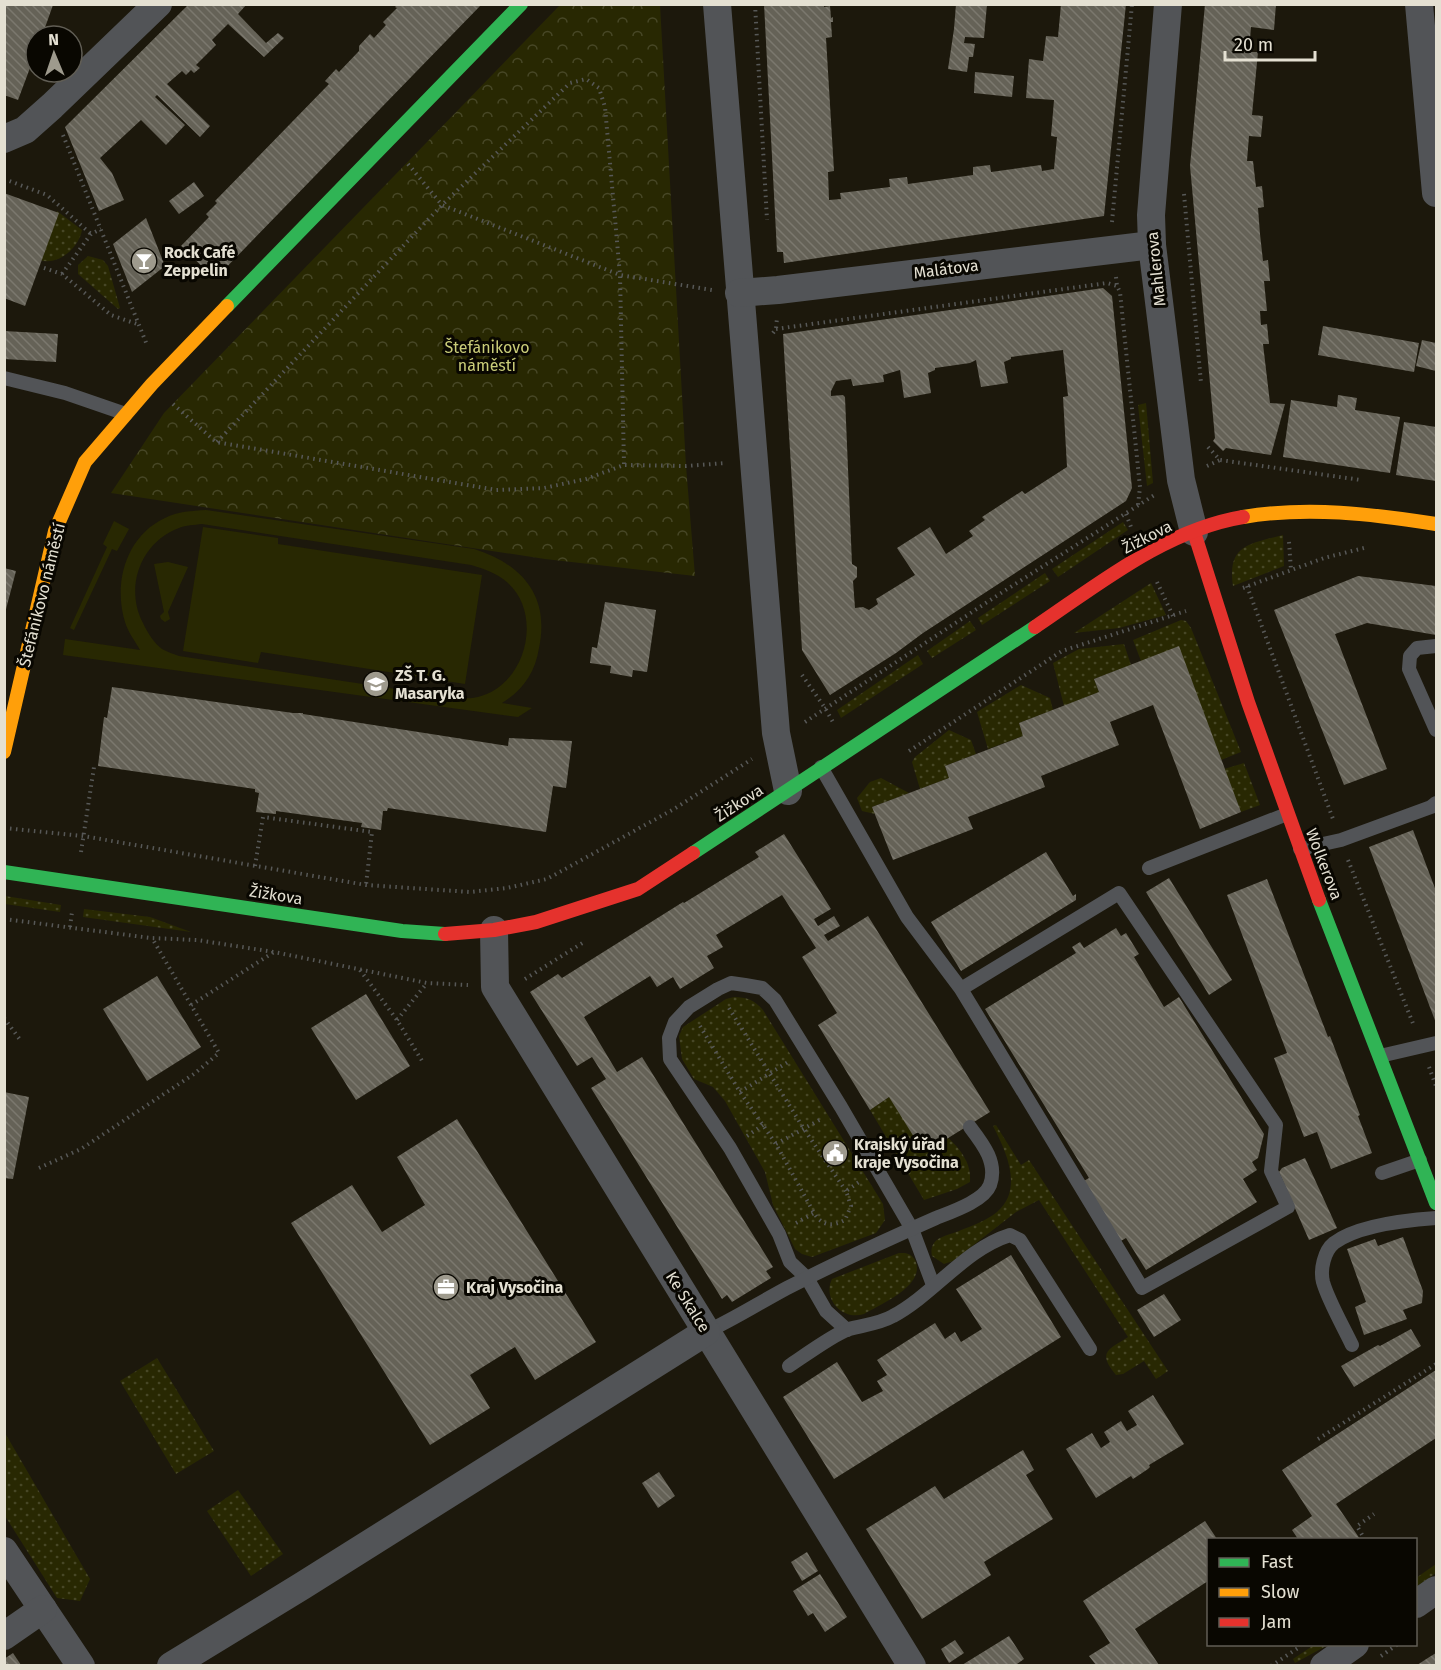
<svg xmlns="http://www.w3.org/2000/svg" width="1441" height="1670" font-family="'Fira Sans',sans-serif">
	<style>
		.grass { fill: url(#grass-dots) }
		.park { fill: url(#park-crowns) }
		.pitch { fill: #282802; fill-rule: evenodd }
		.building { fill: url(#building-back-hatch); fill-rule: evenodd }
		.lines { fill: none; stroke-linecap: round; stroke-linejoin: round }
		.path { stroke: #575857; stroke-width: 4; stroke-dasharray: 1.5 4.5; stroke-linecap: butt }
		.lane { stroke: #525457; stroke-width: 14 }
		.street { stroke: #525457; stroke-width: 28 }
		.fast { stroke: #30b455; stroke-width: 14 }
		.slow { stroke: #ff9f0a; stroke-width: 14 }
		.jam { stroke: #e5322d; stroke-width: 14 }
		.labels { text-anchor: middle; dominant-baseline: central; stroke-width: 6; stroke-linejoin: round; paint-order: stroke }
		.poi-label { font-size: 16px; font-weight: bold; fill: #e4e0d2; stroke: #090701; text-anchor: start }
		.street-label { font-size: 16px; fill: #e4e0d2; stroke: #090701 }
		.park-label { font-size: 16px; fill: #cacd79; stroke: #090701 }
	</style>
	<defs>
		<pattern id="grass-dots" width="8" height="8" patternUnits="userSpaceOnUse" patternTransform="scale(1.5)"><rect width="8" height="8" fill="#282802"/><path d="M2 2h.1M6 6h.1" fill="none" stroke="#474726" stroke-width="1.8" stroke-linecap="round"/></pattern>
		<pattern id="park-crowns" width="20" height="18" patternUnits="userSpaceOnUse" patternTransform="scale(1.5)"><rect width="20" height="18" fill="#282802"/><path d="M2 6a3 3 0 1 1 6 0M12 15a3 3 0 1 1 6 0" fill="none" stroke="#474726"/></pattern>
		<pattern id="building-back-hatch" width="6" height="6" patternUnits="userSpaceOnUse" patternTransform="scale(1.5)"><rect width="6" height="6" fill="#656257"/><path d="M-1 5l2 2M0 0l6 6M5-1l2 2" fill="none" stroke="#7b786e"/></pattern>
	</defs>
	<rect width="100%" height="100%" fill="#1c180c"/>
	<!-- grass -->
	<g class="grass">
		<path d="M57 211 82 230C79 248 58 266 40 260Z"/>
		<path d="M88 256 103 260 108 266 120 308 118 309 78 274V265Z"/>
		<path d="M1146 403 1153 483 1147 486 1138 405Z"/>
		<path d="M1123 522 1128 530 1058 577 1052 569Z"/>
		<path d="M1283 535 1284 566 1233 586C1227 545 1249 544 1283 535Z"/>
		<path d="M1045 573 1050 581 982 625 978 618Z"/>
		<path d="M1151 583 1166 615 1119 628 1074 633Z"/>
		<path d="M1181 620 1186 621 1191 628 1241 752 1221 760 1191 679 1141 661 1133 640Z"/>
		<path d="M970 621 976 630 932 658 927 651Z"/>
		<path d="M1124 644 1131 665 1094 679 1099 692 1064 706 1053 663 1079 649Z"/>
		<path d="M918 655 923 664 841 718 837 710Z"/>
		<path d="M1021 685 1050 698 1053 710 1019 723 1023 736 988 749 977 712Z"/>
		<path d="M949 730 971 740 976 754 945 766 949 778 920 789 912 762 915 757Z"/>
		<path d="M1244 763 1260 805 1241 812 1224 769Z"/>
		<path d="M881 778 909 793 872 807 875 814 862 811 857 798 870 782Z"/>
		<path d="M5 896 61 905 60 912 5 904Z"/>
		<path d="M84 909 150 917 191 932 83 917Z"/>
		<path d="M734 997C747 997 754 1000 763 1010L883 1204 885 1220 876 1233 812 1257 802 1254 795 1249 773 1205 765 1172 725 1101 713 1087 694 1079 682 1059 679 1036 683 1027 726 999Z"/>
		<path d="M889 1097C916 1115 975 1144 970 1182L957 1189 924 1200 870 1110Z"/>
		<path d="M996 1125 1021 1165 1029 1160 1168 1371 1156 1379 1144 1361 1123 1374 1116 1375C1097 1352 1108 1350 1128 1337L1039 1200 1016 1212 953 1261 944 1264 932 1256C931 1252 931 1247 934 1243 939 1236 952 1234 959 1231 971 1226 986 1221 997 1212 1024 1189 1006 1151 993 1126Z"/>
		<path d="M899 1253C906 1253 911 1253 915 1260 927 1285 881 1304 864 1314 843 1321 822 1299 832 1279Z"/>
		<path d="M157 1358 214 1451 176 1474 120 1381Z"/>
		<path d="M5 1433 90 1579 80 1601 57 1598 5 1516Z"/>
		<path d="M238 1490 283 1554 251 1576 207 1511Z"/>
		<path d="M1436 1564V1573L1416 1587V1578Z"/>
		<path d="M1314 1645H1328L1295 1663 1293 1659Z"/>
	</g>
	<!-- park -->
	<path class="park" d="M560 5H660L686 466 695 576 545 559 111 493 164 413Z"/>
	<!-- pitch -->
	<g class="pitch">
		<path d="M206 510 474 549C522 564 550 596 539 648 535 673 523 690 502 703L532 708 518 717 63 655 65 639 140 650C135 641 128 632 125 622 113 583 126 536 165 518 178 511 192 511 206 510ZM202 524 471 565C484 569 497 573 508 583 544 616 525 686 478 697 471 699 462 698 455 698L179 656C174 654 167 652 162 649 154 643 147 632 143 623 124 587 141 542 179 528 186 525 194 525 202 524Z"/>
		<path d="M114 521 129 529 117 551 112 549 74 630 70 628 107 547 103 544Z"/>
		<path d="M203 527 278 538V544L482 575 465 684 261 652 258 663 183 651Z"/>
		<path d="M168 562 188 567 168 612 170 619 165 622 161 619 160 616 164 612 154 564Z"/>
	</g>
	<!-- building -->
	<g class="building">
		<path d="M4 4 53 5 42 36H36V52L18 100 4 95Z"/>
		<path d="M189 4H247L238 14 266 43 278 33 284 38 264 57 228 24 212 40 216 45 196 65 200 68 194 73 191 70 186 75 182 71 167 84 210 126 200 137 157 95 155 97 185 125 166 145 141 120 100 158 112 173 124 200 99 211 65 127Z"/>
		<path d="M764 4H824V7L830 6 831 18 833 17V22H831L832 37 826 38 834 171 828 172 829 200 841 199 840 193 890 187 889 179 907 177 908 184 973 175V167L990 165 991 172 1041 165 1042 171 1054 169 1057 137 1051 136 1054 100 1026 98 1029 59 1043 61 1046 36 1058 37 1061 4H1126L1104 216 784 263 783 252H777Z"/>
		<path d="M956 4H987L984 38 965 37 964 43 975 44 973 57H969L967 72 948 69 954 29Z"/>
		<path d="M1205 4H1276L1274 30 1251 27 1249 52H1258L1252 115 1263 116 1261 137 1249 136 1247 161H1253L1256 187 1262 186 1264 207 1258 208 1260 234 1263 261 1268 260 1270 281H1264L1267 311H1260L1261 325 1267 324 1269 344H1263L1270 403 1285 404 1271 455 1226 448 1223 451 1213 441 1215 438 1190 166Z"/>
		<path d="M397 5H481L215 279 181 246 209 217 206 214 217 203 215 201 329 84 325 81 336 69 339 72 359 51V46L370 34 374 38 386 25 383 22 397 8 395 7Z"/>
		<path d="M975 72 1014 76 1012 97 974 93Z"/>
		<path d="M194 182 204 196 179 214 169 201Z"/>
		<path d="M4 193 59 213 25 306 4 298Z"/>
		<path d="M146 218 165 266 132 292 113 244Z"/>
		<path d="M1103 288 1112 296 1132 488 1126 501 923 633 896 653 830 695 802 650 783 334ZM1063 350 1068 396 1063 397 1067 467 1025 494 1022 491 982 517 985 520 969 531 973 536 946 554 930 527 897 548 915 575 876 599 878 604 869 610 863 607 855 608 853 581 857 577V567L852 564 845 397 843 395 831 396V391L836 381 851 379 853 386 884 382 883 375 900 370 904 398 931 393 928 373 935 370V368L970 363 976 360 981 387 1008 383 1004 362 1011 359V357Z"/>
		<path d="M1323 326 1419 343 1414 372 1318 355Z"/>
		<path d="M4 331 58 334 56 362 4 359Z"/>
		<path d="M1422 340 1436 343V371L1416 366Z"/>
		<path d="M1338 395 1357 398 1355 410 1400 417 1390 473 1283 457 1291 400 1337 407Z"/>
		<path d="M1404 422 1436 427V481L1396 475Z"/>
		<path d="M4 568 16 571 5 613H4Z"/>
		<path d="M1358 576 1436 586V635L1367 623 1335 634 1387 769 1344 785 1274 610Z"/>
		<path d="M605 602 656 610 647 672 633 670 632 677 610 673 611 666 590 663 592 647 597 648Z"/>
		<path d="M1179 646 1241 812 1200 829 1153 705 1110 722 1119 745 1041 776 1045 787 968 817 973 829 893 860 872 807 949 778 945 766 1023 736 1019 723 1099 692 1094 679Z"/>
		<path d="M112 687 293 713H303V714L508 746 509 738 572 741 566 788 553 786 546 832 388 808 387 811H383L381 830 361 827 362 823 276 811V814L256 812 259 793 255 792V789L98 766 104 717 107 718Z"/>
		<path d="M1413 830 1436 891V1023L1369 847Z"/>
		<path d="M784 834 831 909 814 919 818 926 834 916 840 926 824 935 828 941 868 916 990 1112 924 1153 889 1097 870 1110 818 1025 837 1013 802 957 816 948 782 895 716 935 723 947 707 956 714 968 680 989 673 977 657 987 650 976 584 1017 617 1072 642 1057 773 1267 766 1271 771 1278 732 1302 727 1295 722 1299 591 1088 606 1079 592 1057 577 1066 530 992 558 974 562 978 683 902 684 903 759 857 755 852Z"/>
		<path d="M1046 852 1073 896 1076 894V900L961 971 931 922Z"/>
		<path d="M1169 878 1232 980 1209 995 1146 892Z"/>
		<path d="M1267 879 1328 1037 1330 1036 1360 1115 1358 1116 1372 1153 1331 1169 1317 1132 1304 1137 1274 1058 1287 1053 1227 895Z"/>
		<path d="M1116 928 1121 936 1126 933 1139 954 1134 957 1164 1007 1179 997 1264 1134 1258 1158 1252 1162 1257 1170 1243 1179 1257 1202 1146 1270 1126 1238 1119 1242 1082 1182 1089 1178 985 1009 1076 953 1072 947 1080 942 1084 948Z"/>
		<path d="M157 976 201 1047 147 1081 103 1009Z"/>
		<path d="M366 994 410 1066 356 1100 311 1028Z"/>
		<path d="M4 1092 29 1097 13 1179 4 1178Z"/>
		<path d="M457 1119 596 1342 535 1380 515 1347 470 1375 490 1408 430 1445 291 1223 352 1185 382 1232 425 1205 397 1157Z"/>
		<path d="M1305 1158 1337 1228 1309 1240 1279 1172 1282 1168Z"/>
		<path d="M1403 1237 1423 1291 1422 1303 1403 1310 1407 1319 1364 1335 1355 1307 1366 1302 1347 1249 1375 1239 1378 1246Z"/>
		<path d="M1011 1255 1061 1337 834 1479 783 1397 837 1362 862 1402 883 1391 877 1381 887 1375 877 1360 935 1323 945 1339 955 1332 961 1342 982 1329 956 1289Z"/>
		<path d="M1164 1294 1181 1320 1154 1337 1137 1310Z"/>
		<path d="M1411 1329 1421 1346 1354 1387 1341 1366 1378 1345 1380 1346Z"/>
		<path d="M1436 1370V1438L1336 1504 1360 1539H1298L1292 1530 1312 1516 1282 1470Z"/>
		<path d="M1153 1395 1184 1444 1149 1465 1150 1467 1148 1469 1133 1479 1131 1476 1096 1498 1066 1449 1092 1433 1101 1448 1110 1442 1104 1432 1121 1421 1127 1431 1137 1425 1128 1411Z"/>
		<path d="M1023 1450 1034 1470 1026 1475 1053 1519 984 1562 991 1575 922 1619 866 1529 935 1486 944 1499Z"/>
		<path d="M659 1472 675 1496 658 1508 642 1483Z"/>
		<path d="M1205 1521 1217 1539 1208 1540V1581L1135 1629 1159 1665H1096L1089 1656 1110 1643 1083 1601Z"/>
		<path d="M807 1552 818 1571 802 1581 791 1562Z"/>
		<path d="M820 1574 847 1617 825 1632 813 1613 808 1616 793 1591Z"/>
		<path d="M1009 1636 1024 1659 1017 1664 1018 1665H962Z"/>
		<path d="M955 1640 964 1653 949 1663 941 1649Z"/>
		<path d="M13 1653 21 1665H4V1659Z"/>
		<path d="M1436 1653V1665H1417L1431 1656Z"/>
	</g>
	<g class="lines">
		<!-- path -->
		<g class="path">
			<path d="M755 4 767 220"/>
			<path d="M63 135 147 345"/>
			<path d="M408 164 442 205 620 275 712 290"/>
			<path d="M4 179 47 195 91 234"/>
			<path d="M1184 194 1201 383"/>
			<path d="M1112 222 1132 4"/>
			<path d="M44 268 62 274 111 315 137 324"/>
			<path d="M62 274 91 234 101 229"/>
			<path d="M1116 277 1117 286 1120 292 1140 487 1138 505"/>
			<path d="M776 329 1107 283 1117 286"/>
			<path d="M773 333 776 329 777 318"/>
			<path d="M173 404 216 442 496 490 544 488 586 479 624 465 686 466 726 463"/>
			<path d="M217 442 442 205 570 83 586 79 599 88 605 107 620 275 624 465"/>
			<path d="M1208 447 1220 460 1361 480"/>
			<path d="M1207 466 1220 460"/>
			<path d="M1126 514 1131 527"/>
			<path d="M1289 542 1291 570"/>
			<path d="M1157 582 1173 616"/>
			<path d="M1247 586 1333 819"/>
			<path d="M1243 588 1324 558 1364 548"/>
			<path d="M802 675 825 708 834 724"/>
			<path d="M805 722 998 595 1156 494"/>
			<path d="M909 751 1062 651 1186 611"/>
			<path d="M4 828 83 836 366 885 470 892 507 888 547 879 674 809 752 759"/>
			<path d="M81 852 94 767"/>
			<path d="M1348 860 1414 1026"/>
			<path d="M255 866 263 817 372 832 366 885"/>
			<path d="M4 919 151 938 197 940 274 952 427 983 468 985"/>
			<path d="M70 927 72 912"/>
			<path d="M360 970 397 1020 424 1064"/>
			<path d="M525 979 584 942"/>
			<path d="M191 1005 274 952"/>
			<path d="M729 1008 804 1129 846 1191"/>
			<path d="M4 1018 21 1041"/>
			<path d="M397 1020 427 983"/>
			<path d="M700 1026 740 1092 776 1144 814 1213C822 1226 832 1227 845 1220L851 1206 846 1191 859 1182"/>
			<path d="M1429 1067 1436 1086"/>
			<path d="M740 1092 788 1062"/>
			<path d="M747 1136 763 1125"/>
			<path d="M776 1144 823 1118"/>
			<path d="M39 1168 81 1149 194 1074 219 1053 152 938"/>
			<path d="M796 1223 814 1213"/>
			<path d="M1318 1439 1436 1364"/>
			<path d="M1365 1540 1357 1526 1374 1514"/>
			<path d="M1381 1656 1398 1644"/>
			<path d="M1271 1666 1301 1646"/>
		</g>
		<!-- lane -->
		<g class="lane">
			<path d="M4 378 65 393 126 414"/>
			<path d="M1436 646 1417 648 1410 656 1409 669 1436 730"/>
			<path d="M821 767 907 917 961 989 1142 1288 1288 1207 1271 1171 1276 1125 1119 893 961 989"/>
			<path d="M1300 849 1341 840 1431 807 1436 803"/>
			<path d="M1149 868 1287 814"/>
			<path d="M1380 1056 1436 1043"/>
			<path d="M1382 1173 1420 1160"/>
			<path d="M847 1330 826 1311 807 1278 790 1262 779 1234 730 1148 670 1059 669 1038 675 1022 689 1007 718 989 731 983 745 985 762 988 775 1000 841 1107 912 1229 933 1285"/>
			<path d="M706 1332C734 1319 759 1303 787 1288 836 1263 886 1240 936 1218 951 1212 984 1201 990 1185 998 1163 983 1144 970 1127"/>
			<path d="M1352 1345C1344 1328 1328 1300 1323 1282 1320 1270 1324 1251 1334 1243 1358 1225 1407 1220 1436 1218"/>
			<path d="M789 1366C804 1356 834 1334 849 1329 863 1325 879 1324 893 1316 934 1294 965 1249 1010 1235L1020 1240 1090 1349"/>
		</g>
		<!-- street -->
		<g class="street">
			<path d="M717 4 776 733 788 791"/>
			<path d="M1168 4 1151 215 1152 245 1181 480 1194 532"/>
			<path d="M1419 4 1436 193"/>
			<path d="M4 139 25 130 52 106 158 4"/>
			<path d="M739 293 778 290 1152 245"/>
			<path d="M494 930 495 987 912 1666"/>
			<path d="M4 1551 81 1666"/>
			<path d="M1416 1604 1436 1590"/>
			<path d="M4 1636 43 1609"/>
			<path d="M171 1666 302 1586 706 1332"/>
			<path d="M1324 1666 1355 1644"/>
		</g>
		<!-- fast -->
		<g class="fast">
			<path d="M227 306 521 4"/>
			<path d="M693 853 1035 627"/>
			<path d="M4 872 402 931 445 934"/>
			<path d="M1319 900 1436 1203"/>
		</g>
		<!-- slow -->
		<g class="slow">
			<path d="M1243 517C1308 506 1372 514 1436 524"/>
			<path d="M4 752 55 531 85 462 152 384 227 306"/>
		</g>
		<!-- jam -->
		<g class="jam">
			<path d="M1194 532 1248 702 1319 900"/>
			<path d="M1035 627C1099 584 1165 530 1243 517"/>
			<path d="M445 934 494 930 536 922 638 889 693 853"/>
		</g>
	</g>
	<!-- icons -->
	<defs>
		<g id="bar-disc" transform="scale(1.35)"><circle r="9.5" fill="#9e9a8d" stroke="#090701"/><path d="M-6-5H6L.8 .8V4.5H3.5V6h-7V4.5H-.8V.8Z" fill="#fff"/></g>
		<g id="school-disc" transform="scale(1.35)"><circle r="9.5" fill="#9e9a8d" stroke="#090701"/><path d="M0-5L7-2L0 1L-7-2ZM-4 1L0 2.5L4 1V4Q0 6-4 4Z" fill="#fff"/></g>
		<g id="civic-disc" transform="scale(1.35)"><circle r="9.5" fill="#9e9a8d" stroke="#090701"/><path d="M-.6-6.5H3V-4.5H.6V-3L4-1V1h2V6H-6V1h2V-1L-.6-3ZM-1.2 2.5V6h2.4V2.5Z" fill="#fff"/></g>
		<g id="office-disc" transform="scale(1.35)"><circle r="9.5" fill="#9e9a8d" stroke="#090701"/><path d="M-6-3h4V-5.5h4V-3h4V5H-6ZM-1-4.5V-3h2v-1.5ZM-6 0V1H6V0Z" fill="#fff"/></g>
	</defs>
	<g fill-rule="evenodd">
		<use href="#bar-disc" x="144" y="261"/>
		<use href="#school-disc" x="376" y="684"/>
		<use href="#civic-disc" x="835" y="1153"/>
		<use href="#office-disc" x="446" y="1287"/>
	</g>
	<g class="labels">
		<!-- poi labels -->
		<g class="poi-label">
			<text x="164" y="252">Rock Café<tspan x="164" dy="18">Zeppelin</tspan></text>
			<text x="395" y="675">ZŠ T. G.<tspan x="395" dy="18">Masaryka</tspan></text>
			<text x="854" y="1144">Krajský úřad<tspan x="854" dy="18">kraje Vysočina</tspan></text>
			<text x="466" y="1287">Kraj Vysočina</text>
		</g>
		<!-- street labels -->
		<g class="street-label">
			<text transform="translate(946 269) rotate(-7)">Malátova</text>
			<text transform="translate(1156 269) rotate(-96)">Mahlerova</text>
			<text transform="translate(1147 537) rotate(-27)">Žižkova</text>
			<text transform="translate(42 595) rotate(-76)">Štefánikovo náměstí</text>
			<text transform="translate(739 803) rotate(-33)">Žižkova</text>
			<text transform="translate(1324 864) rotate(69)">Wolkerova</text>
			<text transform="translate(276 895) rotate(9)">Žižkova</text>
			<text transform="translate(688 1302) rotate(58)">Ke Skalce</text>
		</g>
		<!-- park labels -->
		<g class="park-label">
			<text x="487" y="347">Štefánikovo<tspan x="487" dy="18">náměstí</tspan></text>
		</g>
	</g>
	<!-- border -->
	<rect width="1441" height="1670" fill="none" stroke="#e4e0d2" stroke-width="12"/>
	<!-- legend -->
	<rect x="1207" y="1538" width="210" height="108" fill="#090701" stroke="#615e55" stroke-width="1.5"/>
	<rect x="1219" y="1558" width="30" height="9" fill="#30b455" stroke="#615e55" stroke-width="1.5"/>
	<text x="1261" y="1568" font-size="18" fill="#e4e0d2">Fast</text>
	<rect x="1219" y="1588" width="30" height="9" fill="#ff9f0a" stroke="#615e55" stroke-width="1.5"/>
	<text x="1261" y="1598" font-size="18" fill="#e4e0d2">Slow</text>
	<rect x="1219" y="1618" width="30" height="9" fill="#e5322d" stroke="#615e55" stroke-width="1.5"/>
	<text x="1261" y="1628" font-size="18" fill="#e4e0d2">Jam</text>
	<!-- north arrow -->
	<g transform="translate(54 54) rotate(358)"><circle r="28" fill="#090701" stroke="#615e55" stroke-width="1.5"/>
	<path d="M0-4.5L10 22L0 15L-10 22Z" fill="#9e9a8d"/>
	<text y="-9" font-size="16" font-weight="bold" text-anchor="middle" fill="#e4e0d2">N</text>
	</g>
	<!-- scale -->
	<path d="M1225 51v9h90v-9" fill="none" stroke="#e4e0d2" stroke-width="3"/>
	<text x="1234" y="51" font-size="18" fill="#e4e0d2" stroke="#090701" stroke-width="4.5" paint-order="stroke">20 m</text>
</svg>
